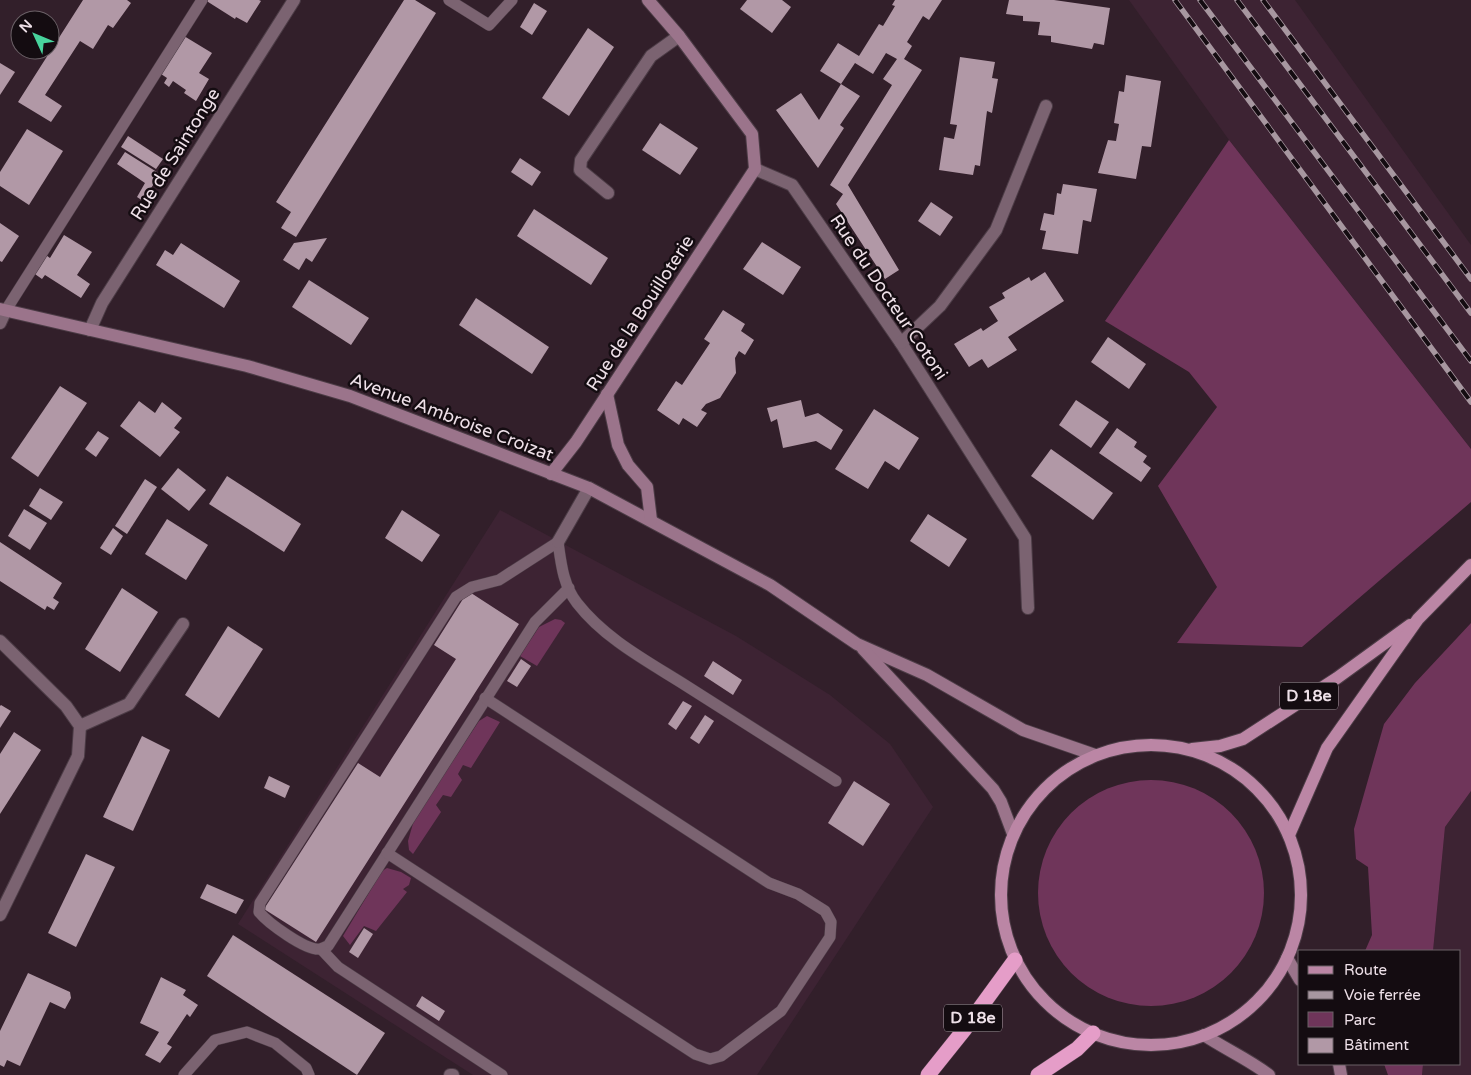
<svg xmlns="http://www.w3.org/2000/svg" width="1471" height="1075" font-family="'Varela Round',sans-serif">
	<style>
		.built { fill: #3d2333 }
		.green { fill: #6f355a }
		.building { fill: #b198a6 }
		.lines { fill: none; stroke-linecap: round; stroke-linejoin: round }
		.lane-casing { stroke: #4c3c46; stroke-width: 12 }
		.street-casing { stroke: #4c3c46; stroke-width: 14 }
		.secondary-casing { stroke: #4c3c46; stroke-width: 14 }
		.primary-casing { stroke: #4c3c46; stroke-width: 14 }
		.highway-casing { stroke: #4c3c46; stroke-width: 16 }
		.lane { stroke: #7b6371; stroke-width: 11 }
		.street { stroke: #7b6371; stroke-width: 12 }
		.secondary { stroke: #9b748b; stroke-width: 12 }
		.primary { stroke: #bb86a5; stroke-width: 12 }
		.highway { stroke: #e59dc8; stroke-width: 15 }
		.rail-casing { stroke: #a797a0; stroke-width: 5.5 }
		.rail { stroke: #140c11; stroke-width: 4; stroke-dasharray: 11; stroke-linecap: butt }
		.labels { text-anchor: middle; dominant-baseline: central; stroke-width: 5; stroke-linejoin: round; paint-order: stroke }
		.shield { fill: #140c11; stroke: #ada0a8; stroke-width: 1 }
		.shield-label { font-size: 16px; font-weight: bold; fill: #eee0e8 }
		.street-label { font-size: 18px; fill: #eee0e8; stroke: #140c11 }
	</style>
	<rect width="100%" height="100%" fill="#321f2a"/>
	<!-- built -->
	<g class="built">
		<path d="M1129 0H1295L1471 245V449L1229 140Z"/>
		<path d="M500 510 736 636 830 695 890 744 933 807 757 1075H473L238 924Z"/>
		<path d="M1471 791V1075H1422L1423 1064H1460V951H1433L1445 827Z"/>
	</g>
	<!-- green -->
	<g class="green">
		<path d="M1229 140 1471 449V502L1302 647 1177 643 1217 587 1158 486 1217 407 1189 372 1105 321Z"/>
		<path d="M555 619 561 620 565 623 537 666 520 656 539 627Z"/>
		<path d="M1471 623V791L1445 827 1433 951H1365L1372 935 1368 867 1356 859 1354 829 1384 724 1415 683Z"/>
		<path d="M487 716 500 722 471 768 463 765 458 774 462 780 451 797 443 795 436 805 441 812 413 854 409 850 408 841 414 820 479 721Z"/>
		<circle cx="1151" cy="893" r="113"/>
		<path d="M387 868 401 872 411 878 409 885 403 889 407 892 376 931 364 926 350 945 343 936 382 871Z"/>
		<path d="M1384 1064H1423L1422 1075H1388Z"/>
	</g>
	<!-- building -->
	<g class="building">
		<path d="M83 0H127L131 3 113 28 108 25 93 49 80 41 45 95 62 106 51 122 18 102Z"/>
		<path d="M205 0H259L261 1 247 23 236 17 235 19Z"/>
		<path d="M404 0H415L436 13 296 237 281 228 291 212 276 202Z"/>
		<path d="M747 0H782L791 7 772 33 740 9Z"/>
		<path d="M895 0H942L929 20 923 16 907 42 912 46 904 59 922 70 848 185 899 270 885 279 836 204 843 194 830 185 892 85 883 79 897 59 886 53 873 74 855 63 841 84 860 96 840 125 844 128 818 168 776 110 801 93 819 120 841 84 820 71 838 43 859 56 879 24 883 26 895 6 892 5Z"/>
		<path d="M1009 0H1054L1110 8 1104 45 1094 43 1092 49 1051 42V36L1038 35 1040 22 1023 21V16L1006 14Z"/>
		<path d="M534 3 547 11 532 35 520 27Z"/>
		<path d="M588 28 614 47 569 116 542 98Z"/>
		<path d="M184 36 212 53 199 73 209 79 196 101 184 93 186 90 173 81 169 87 164 83 167 78 161 74Z"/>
		<path d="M960 57 995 62 992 78 998 79 992 113 987 111 980 166 975 165 973 175 939 170 944 137 954 139 957 125 950 124Z"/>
		<path d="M0 63 15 72 0 95Z"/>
		<path d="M1126 75 1161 81 1151 147 1142 146 1136 179 1098 173 1108 140 1116 141 1119 124 1114 123 1119 91 1124 92Z"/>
		<path d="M660 123 698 148 680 175 642 150Z"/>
		<path d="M27 129 63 151 29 205 0 186V172Z"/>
		<path d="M128 136 163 159 156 169 121 147Z"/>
		<path d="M125 152 160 174 143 201 137 197 145 183 117 164Z"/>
		<path d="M520 158 541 172 532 186 511 172Z"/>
		<path d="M1063 184 1097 189 1091 222 1083 220 1078 254 1042 249 1046 231 1040 230 1044 213 1054 215 1057 193 1061 194Z"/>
		<path d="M931 202 953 217 940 236 918 221Z"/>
		<path d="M534 209 608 258 591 285 517 236Z"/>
		<path d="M0 223 19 236 2 262 0 261Z"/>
		<path d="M64 235 92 252 77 275 90 284 81 298 45 275 42 279 32 272 43 253 50 258Z"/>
		<path d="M327 238 312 262 306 258 299 270 283 260 294 243Z"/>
		<path d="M762 242 801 267 783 295 743 269Z"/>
		<path d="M181 243 240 281 224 308 156 265 165 250 173 255Z"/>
		<path d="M1045 272 1064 301 1008 337 1017 350 988 368 982 359 969 367 954 344 981 328 983 331 998 321 989 307 1005 298 1002 293 1029 277 1031 281Z"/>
		<path d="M309 280 369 318 351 345 292 307Z"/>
		<path d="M476 298 549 347 532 374 459 325Z"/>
		<path d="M723 310 745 324 741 331 754 340 745 355 739 351 735 358 736 373 720 398 706 404 701 410 707 413 697 427 683 418 679 425 657 410 676 381 682 385 710 343 704 339Z"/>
		<path d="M1108 337 1146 364 1129 389 1091 362Z"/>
		<path d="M60 386 87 403 38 477 11 458Z"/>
		<path d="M801 400 805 417 818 413 843 430 831 450 816 441 783 448 777 419 771 422 767 408Z"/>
		<path d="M1076 400 1109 422 1091 448 1059 425Z"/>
		<path d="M139 401 155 413 162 402 182 418 174 428 180 432 160 457 120 426Z"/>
		<path d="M874 409 919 438 899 470 885 461 868 489 835 469Z"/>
		<path d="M1117 428 1137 442 1134 447 1147 456 1143 462 1151 468 1141 482 1099 453Z"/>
		<path d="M98 431 109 438 96 457 85 449Z"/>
		<path d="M1051 449 1113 493 1093 520 1031 476Z"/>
		<path d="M178 468 206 490 189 511 161 489Z"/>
		<path d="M227 476 301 524 284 552 209 504Z"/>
		<path d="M145 479 157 487 127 534 115 526Z"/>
		<path d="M40 488 63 502 51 520 29 506Z"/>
		<path d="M24 509 47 523 30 550 8 536Z"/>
		<path d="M402 510 440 535 422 562 385 538Z"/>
		<path d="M928 514 967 539 949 567 910 541Z"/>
		<path d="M167 519 208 545 186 580 145 554Z"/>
		<path d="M113 528 123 536 111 555 100 548Z"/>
		<path d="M0 542 62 583 53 598 59 602 54 610 47 606 45 610 0 581Z"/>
		<path d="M122 588 158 612 120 672 85 649Z"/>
		<path d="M468 591 519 624 316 942 264 909 358 763 380 777 392 758 456 659 434 645Z"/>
		<path d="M228 626 263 649 219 718 185 695Z"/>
		<path d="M521 659 531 666 517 687 507 681Z"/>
		<path d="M713 661 742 680 733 695 704 676Z"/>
		<path d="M683 701 692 706 676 730 668 724Z"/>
		<path d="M1 705 11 711 0 728V706Z"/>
		<path d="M705 715 714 721 699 744 690 738Z"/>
		<path d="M14 732 41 750 0 814V754Z"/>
		<path d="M142 736 170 750 133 831 103 817Z"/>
		<path d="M269 776 290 786 285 798 264 788Z"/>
		<path d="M854 781 890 804 863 846 828 823Z"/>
		<path d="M86 854 115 867 76 947 48 933Z"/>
		<path d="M207 884 244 900 236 914 200 898Z"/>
		<path d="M364 928 373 934 358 958 349 952Z"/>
		<path d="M233 935 385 1033 357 1075 207 976Z"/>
		<path d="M28 973 70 992 71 998 65 1009 50 1002 20 1066 7 1060 4 1067 0 1065V1031Z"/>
		<path d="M161 977 186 990 183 995 198 1005 190 1017 187 1014 167 1044 172 1047 160 1063 145 1055 159 1032 140 1023Z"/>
		<path d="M422 996 445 1011 439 1021 416 1006Z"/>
	</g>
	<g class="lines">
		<!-- lane casing -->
		<g class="lane-casing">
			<g id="lane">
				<path d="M449 0 489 25 512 0"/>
				<path d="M6 310 202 0"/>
				<path d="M569 588 535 622 328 946C327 946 321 949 320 949 306 951 268 923 259 912L260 903 456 597 472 587 499 580 558 542C561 563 563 585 577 603 605 639 647 661 685 685 735 717 785 749 836 781"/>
				<path d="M387 853 695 1054 710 1059 721 1056 781 1011 830 937 831 922 825 911 798 894 769 883 485 698"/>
				<path d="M321 949 338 967 502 1075"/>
				<path d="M184 1075 215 1040 247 1032 275 1043 306 1068 309 1075"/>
			</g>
		</g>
		<!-- street casing -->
		<g class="street-casing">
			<g id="street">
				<path d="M755 169 792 185 901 343 1025 538 1028 608"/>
				<path d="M608 193 580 170 581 160 651 56 679 36"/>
				<path d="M0 323 6 310"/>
				<path d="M90 330 102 303 294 0"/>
				<path d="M901 343 940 306 996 230 1046 106"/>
				<path d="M558 542 589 488"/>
				<path d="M0 641 66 706 80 726 78 756 0 915"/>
				<path d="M80 726 129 704 183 624"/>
				<path d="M450 1075H453"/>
			</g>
		</g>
		<!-- secondary casing -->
		<g class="secondary-casing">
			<g id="secondary">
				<path d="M0 309 247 366 350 396 589 488 770 585 857 644 927 675 1023 730 1095 755"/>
				<path d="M607 394 618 445 628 465 647 487 651 520"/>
				<path d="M551 474 576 442 755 169 752 134 679 36 648 0"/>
				<path d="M863 649 993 789 1001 802 1013 834"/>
				<path d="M1287 958 1300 980"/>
				<path d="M1204 1035C1225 1049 1248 1059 1269 1075"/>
				<path d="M1339 1064 1341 1075"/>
			</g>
		</g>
		<!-- primary casing -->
		<g class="primary-casing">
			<g id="primary">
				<circle cx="1151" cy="895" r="150"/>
				<path d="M1192 749 1220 746 1243 739 1337 678 1410 625"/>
				<path d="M1289 835 1327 748 1418 619 1471 565"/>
			</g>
		</g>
		<!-- highway casing -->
		<g class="highway-casing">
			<g id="highway">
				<path d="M928 1075 964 1030 1015 960"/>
				<path d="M1038 1075 1077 1049 1093 1033"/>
			</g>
		</g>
		<!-- lane -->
		<use href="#lane" class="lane"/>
		<!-- street -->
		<use href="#street" class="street"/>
		<!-- secondary -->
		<use href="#secondary" class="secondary"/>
		<!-- primary -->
		<use href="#primary" class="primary"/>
		<!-- highway -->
		<use href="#highway" class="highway"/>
		<!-- rail casing -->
		<g class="rail-casing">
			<g id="rail">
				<path d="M1175 0 1471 402"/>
				<path d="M1200 0 1471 361"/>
				<path d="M1237 0 1471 313"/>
				<path d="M1263 0 1471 279"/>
			</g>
		</g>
		<!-- rail -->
		<use href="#rail" class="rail"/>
	</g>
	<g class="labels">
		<!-- shield labels -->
		<g class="shield">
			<rect x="1280" y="682.5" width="58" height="27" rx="4"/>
			<rect x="944" y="1004.5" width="58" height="27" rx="4"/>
		</g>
		<g class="shield-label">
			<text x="1309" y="696">D 18e</text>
			<text x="973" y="1018">D 18e</text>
		</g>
		<!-- street labels -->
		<g class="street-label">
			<text transform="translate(175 154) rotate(-58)">Rue de Saintonge</text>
			<text transform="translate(889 297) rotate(56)">Rue du Docteur Cotoni</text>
			<text transform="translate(640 313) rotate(-57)">Rue de la Bouilloterie</text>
			<text transform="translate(452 417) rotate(21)">Avenue Ambroise Croizat</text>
		</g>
	</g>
	<!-- legend -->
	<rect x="1298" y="950" width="162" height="115" fill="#140c11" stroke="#6b6167"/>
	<rect x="1308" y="966" width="25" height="8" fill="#bb86a5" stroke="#6b6167"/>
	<text x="1344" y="975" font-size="15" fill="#eee0e8">Route</text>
	<rect x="1308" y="991" width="25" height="8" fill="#a797a0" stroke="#6b6167"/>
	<text x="1344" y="1000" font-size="15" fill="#eee0e8">Voie ferrée</text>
	<rect x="1308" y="1012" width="25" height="15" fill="#6f355a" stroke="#6b6167"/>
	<text x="1344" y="1025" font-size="15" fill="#eee0e8">Parc</text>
	<rect x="1308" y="1038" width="25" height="15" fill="#b198a6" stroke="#6b6167"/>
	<text x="1344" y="1050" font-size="15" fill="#eee0e8">Bâtiment</text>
	<!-- north arrow -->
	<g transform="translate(35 35) rotate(314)"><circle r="24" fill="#140c11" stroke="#6b6167"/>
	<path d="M0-4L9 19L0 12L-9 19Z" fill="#48d49d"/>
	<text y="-8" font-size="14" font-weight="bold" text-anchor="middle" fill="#eee0e8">N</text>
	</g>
</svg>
